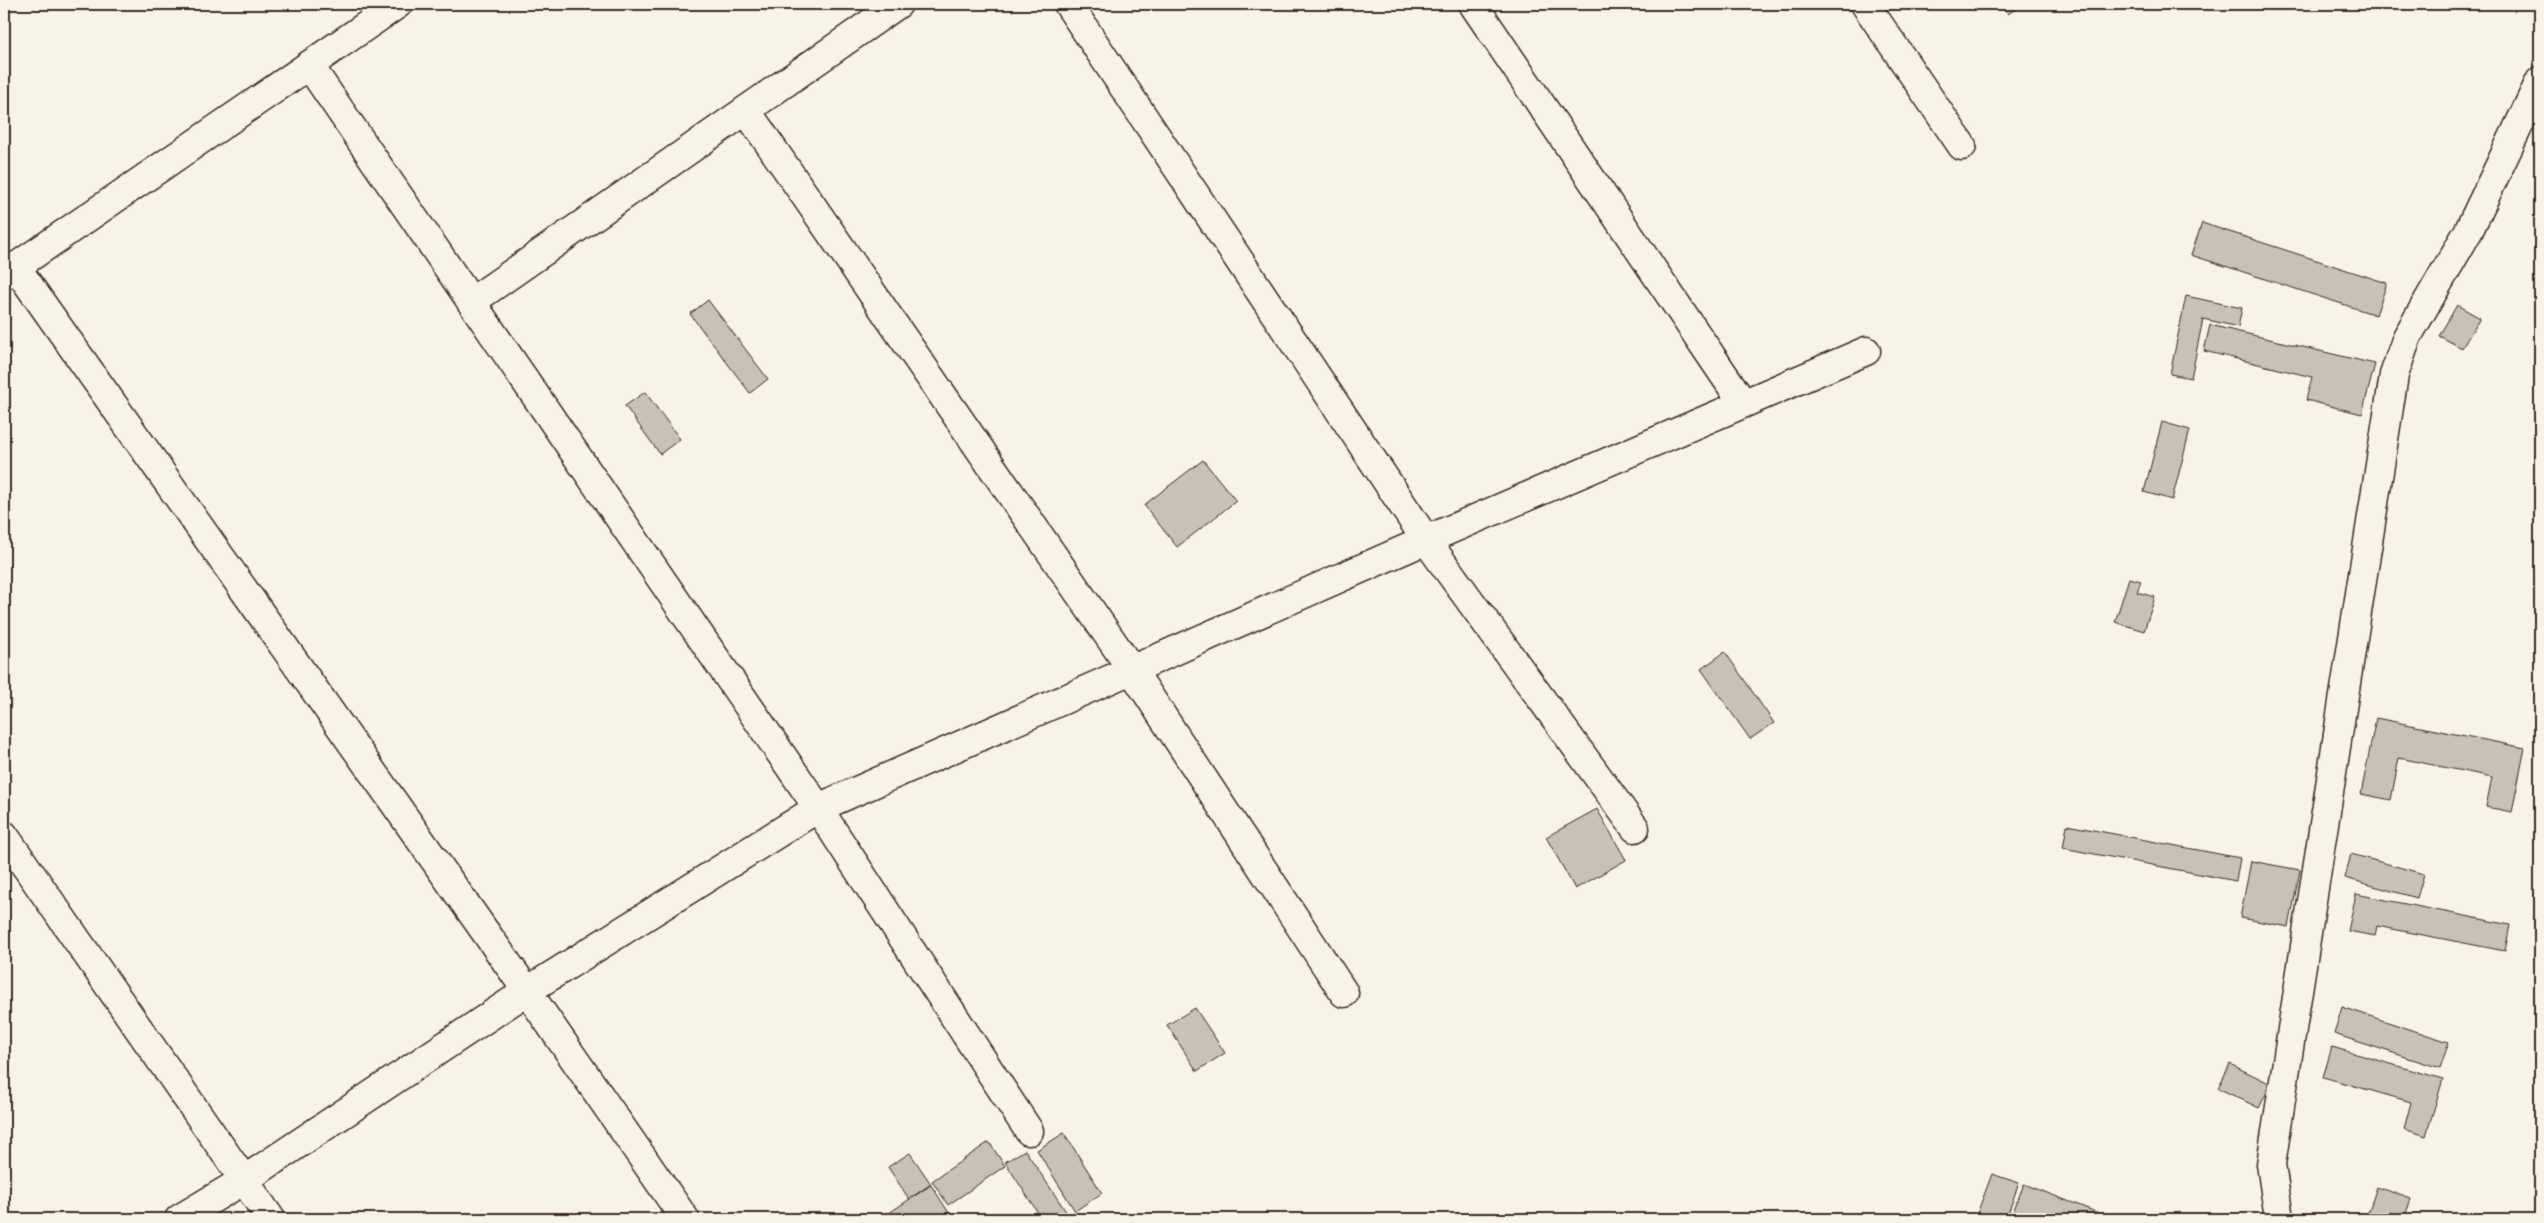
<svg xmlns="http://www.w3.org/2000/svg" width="2544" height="1223" font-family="'Balsamiq Sans',sans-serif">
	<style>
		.building { fill: #c8c1b6; stroke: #3b2a1e }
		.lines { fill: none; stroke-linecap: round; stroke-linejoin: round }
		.street-casing { stroke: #3b2a1e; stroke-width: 31 }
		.secondary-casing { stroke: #3b2a1e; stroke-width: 31 }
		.street { stroke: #f7f3e8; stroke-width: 28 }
		.secondary { stroke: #f7f3e8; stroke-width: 28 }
	</style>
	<rect width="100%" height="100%" fill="#f7f3e8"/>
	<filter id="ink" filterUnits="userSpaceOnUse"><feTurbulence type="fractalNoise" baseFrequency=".02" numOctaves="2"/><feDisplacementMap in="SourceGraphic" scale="10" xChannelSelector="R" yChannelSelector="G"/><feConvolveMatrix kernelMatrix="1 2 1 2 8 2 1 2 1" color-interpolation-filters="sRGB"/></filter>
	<g filter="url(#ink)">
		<!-- building -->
		<g class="building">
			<path d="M2001 4H2023L2008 14Z"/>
			<path d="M2202 223 2387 283 2376 315 2191 255Z"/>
			<path d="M2186 296 2242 308 2238 327 2203 319 2191 378 2170 374Z"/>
			<path d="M708 300 768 379 750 393 690 314Z"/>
			<path d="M2457 305 2480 318 2462 348 2439 336Z"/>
			<path d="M2210 325 2375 364 2362 414 2306 400 2312 377 2204 351Z"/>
			<path d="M645 392 680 439 660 454 625 406Z"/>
			<path d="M2162 422 2190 430 2172 500 2144 492Z"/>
			<path d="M1203 460 1236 501 1177 547 1144 505Z"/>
			<path d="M2129 578 2141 581 2137 592 2155 597 2144 631 2115 622Z"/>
			<path d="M1725 652 1774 723 1750 739 1701 669Z"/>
			<path d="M2376 718 2525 748 2512 812 2486 807 2492 777 2399 758 2391 800 2361 794Z"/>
			<path d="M1597 809 1626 860 1575 889 1546 837Z"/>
			<path d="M2067 825 2240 858 2236 881 2063 848Z"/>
			<path d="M2351 854 2424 874 2417 898 2345 878Z"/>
			<path d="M2251 861 2300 870 2289 927 2240 918Z"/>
			<path d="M2356 894 2510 925 2505 951 2377 926 2375 936 2348 931Z"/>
			<path d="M2342 1007 2449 1042 2440 1068 2334 1034Z"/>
			<path d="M1195 1008 1225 1053 1197 1071 1167 1025Z"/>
			<path d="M2332 1047 2443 1079 2426 1136 2404 1129 2411 1102 2323 1077Z"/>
			<path d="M2230 1064 2271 1084 2259 1108 2218 1088Z"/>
			<path d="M1064 1133 1102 1193 1075 1211 1037 1150Z"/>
			<path d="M989 1142 1005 1166 948 1205 932 1181Z"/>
			<path d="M1025 1150 1071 1219H1042L1005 1162Z"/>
			<path d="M910 1153 931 1184 909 1199 888 1167Z"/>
			<path d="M1992 1174 2019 1183 2006 1219H1975Z"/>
			<path d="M2024 1184 2114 1219H2031L2013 1212Z"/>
			<path d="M931 1185 953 1219H928L926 1216 921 1219H880Z"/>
			<path d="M2377 1187 2411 1199 2404 1219H2366Z"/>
		</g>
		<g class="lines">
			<!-- street casing -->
			<g class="street-casing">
				<g id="street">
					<path d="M1068 4 1426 540 1635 828"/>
					<path d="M1473 4 1743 403"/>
					<path d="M1865 4 1962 146"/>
					<path d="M309 65 818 808 1029 1131"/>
					<path d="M746 110 1132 670 1344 993"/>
					<path d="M16 267 527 991 685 1219"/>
					<path d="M4 275 398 4"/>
					<path d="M471 302 898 4"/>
					<path d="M4 835 271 1219"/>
					<path d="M179 1219 244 1180 527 991 818 808 1426 540 1866 351"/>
				</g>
			</g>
			<!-- secondary casing -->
			<g class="secondary-casing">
				<path id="secondary" d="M2279 1219 2271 1164 2394 375 2407 337 2469 230 2540 81"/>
			</g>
			<!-- street -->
			<use href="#street" class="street"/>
			<!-- secondary -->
			<use href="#secondary" class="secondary"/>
		</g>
	</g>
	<!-- margin -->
	<rect width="2544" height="1223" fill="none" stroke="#f7f3e8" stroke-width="20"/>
	<rect x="10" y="10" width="2524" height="1203" fill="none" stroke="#3b2a1e" stroke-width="2" filter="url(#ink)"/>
</svg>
